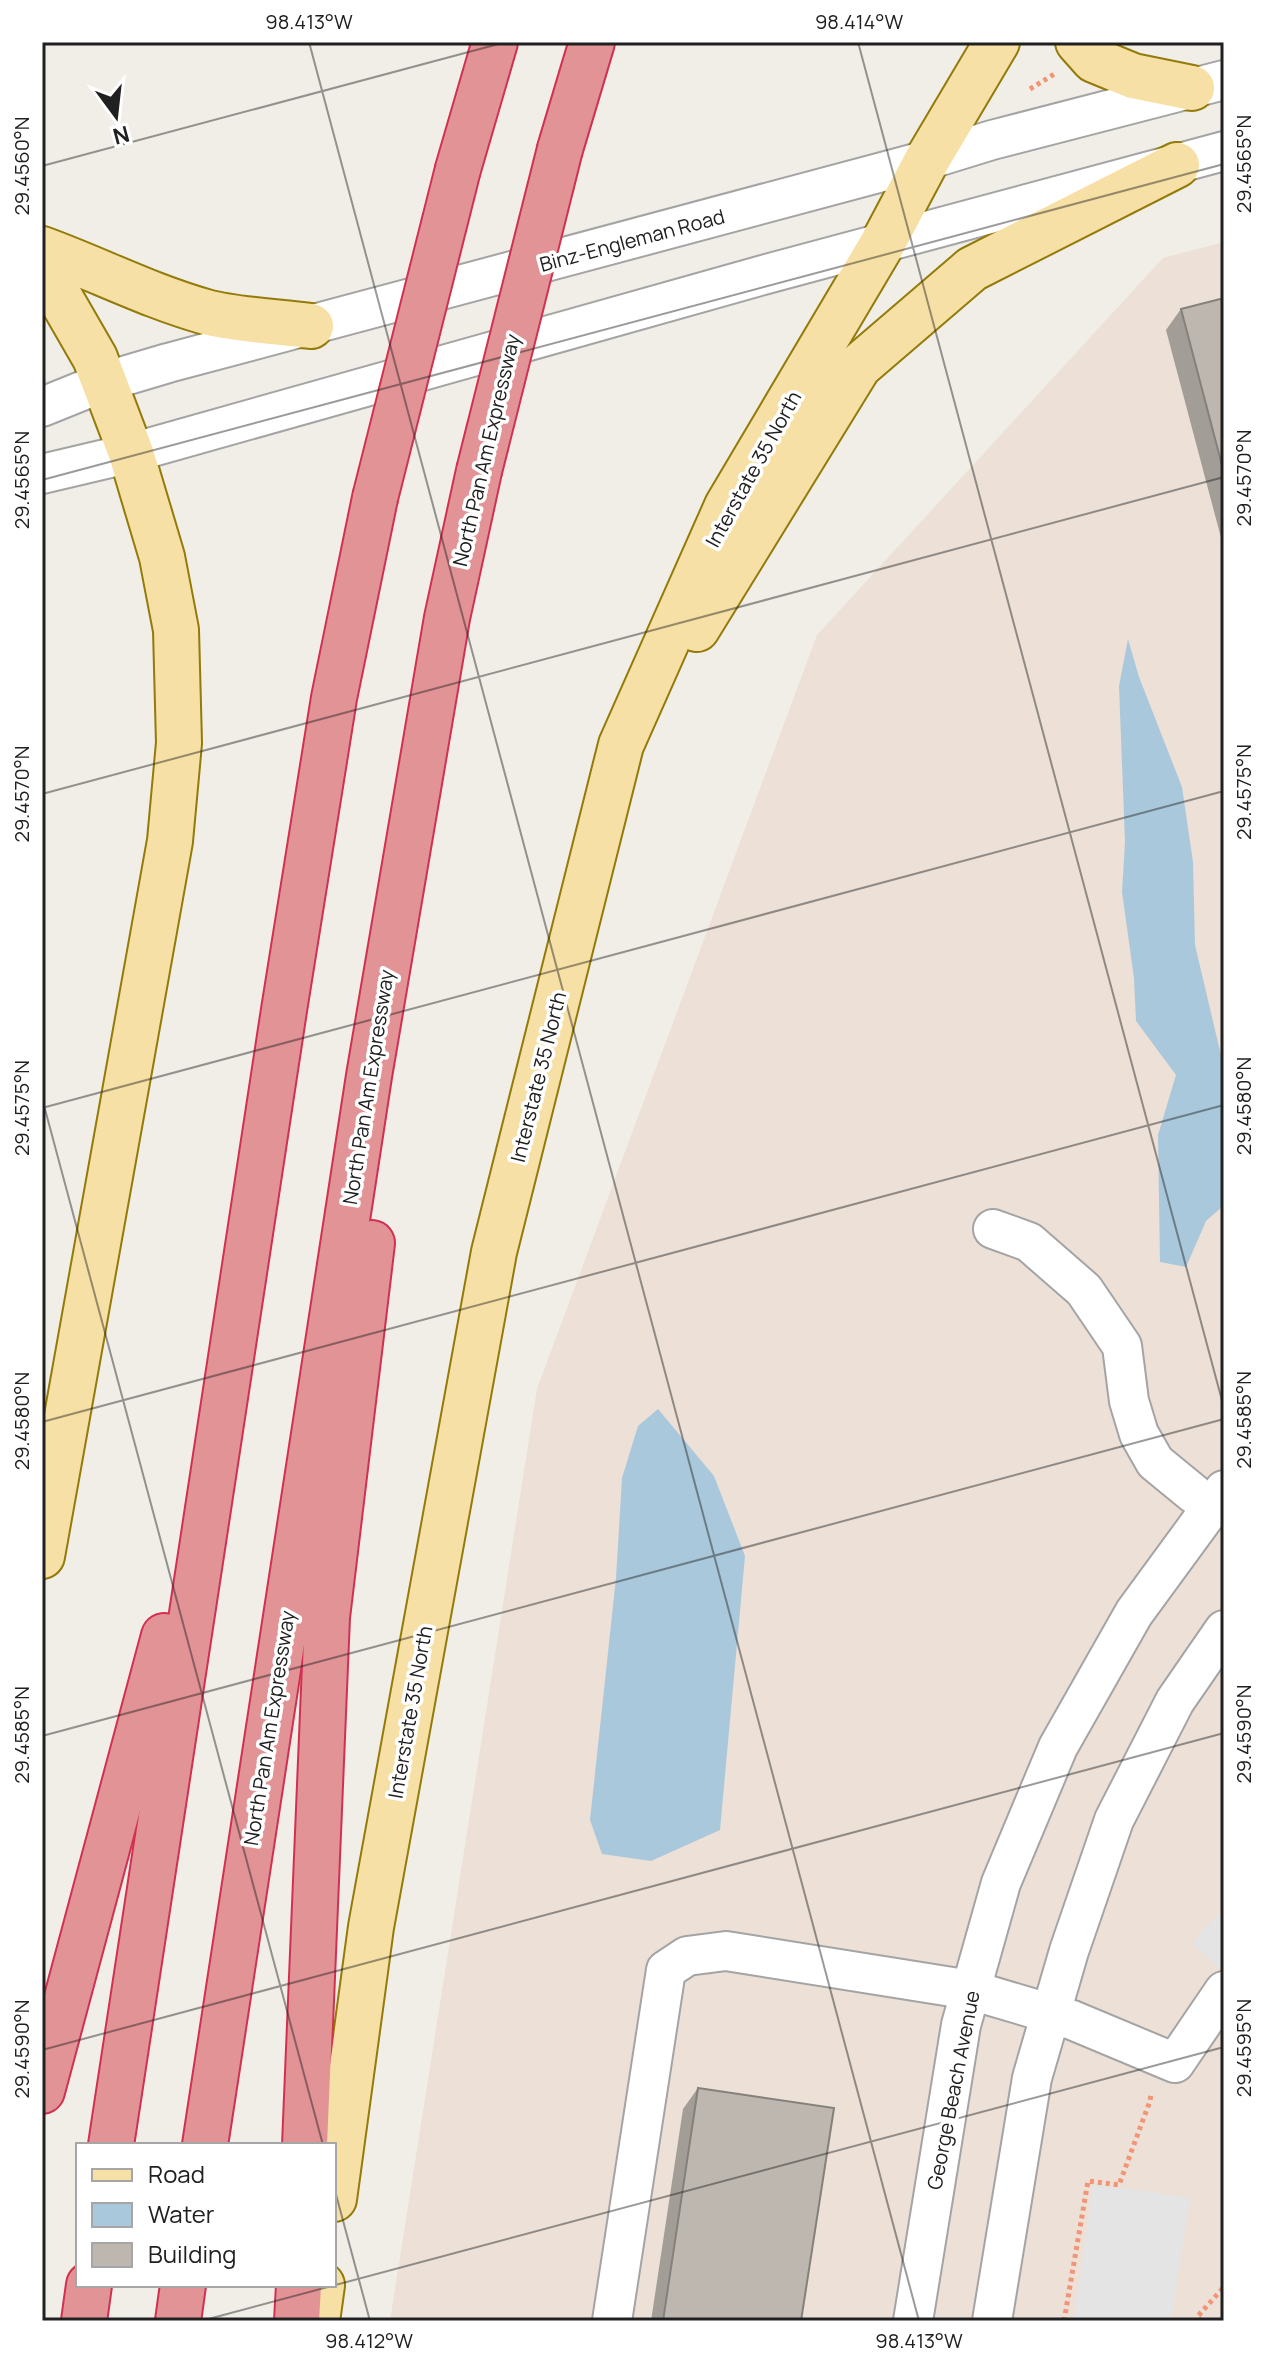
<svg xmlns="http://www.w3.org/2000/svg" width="1266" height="2363" font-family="Manrope,sans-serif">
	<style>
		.military { fill: #ece0d7 }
		.parking { fill: #e4e4e4 }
		.water { fill: #aac8db }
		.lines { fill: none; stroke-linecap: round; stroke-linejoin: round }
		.minor-casing { stroke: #a4a4a4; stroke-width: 42 }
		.major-casing { stroke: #937a09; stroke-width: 48 }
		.highway-casing { stroke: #d13150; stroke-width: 48 }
		.path { stroke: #f29576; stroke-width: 5; stroke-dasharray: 4 4; stroke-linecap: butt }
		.minor { stroke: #fff; stroke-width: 38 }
		.major { stroke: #f7e0a5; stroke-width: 44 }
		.highway { stroke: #e29396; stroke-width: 44 }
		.highway-bridge-casing { stroke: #d13150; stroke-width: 48; stroke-linecap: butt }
		.highway-bridge { stroke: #e29396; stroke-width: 44 }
		.wall { fill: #a39d97 }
		.building { fill: #bdb7b0; stroke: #84807b; stroke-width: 2 }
		.ticks { fill: none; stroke: #202020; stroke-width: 2; stroke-opacity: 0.45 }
		.labels { text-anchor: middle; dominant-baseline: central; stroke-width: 7; stroke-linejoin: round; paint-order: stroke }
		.street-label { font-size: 20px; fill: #202020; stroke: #fff }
		.neatline { fill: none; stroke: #202020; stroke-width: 3 }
		.ticks-label { font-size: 20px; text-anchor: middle; fill: #202020 }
	</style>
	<rect width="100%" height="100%" fill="#f0eee7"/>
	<!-- military -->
	<path class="military" d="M1224 242V2321H390L537 1389 817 635 1163 258Z"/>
	<!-- parking -->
	<g class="parking">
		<path d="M1224 1908V1972L1192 1943Z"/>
		<path d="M1093 2184 1190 2198 1171 2321H1074Z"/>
	</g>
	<!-- water -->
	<g class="water">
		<path d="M1128 639 1139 677 1182 787 1193 862 1195 945 1224 1068V1205L1206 1221 1186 1267 1160 1262 1158 1135 1176 1075 1136 1021 1134 978 1122 892 1125 842 1119 686Z"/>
		<path d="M658 1409 714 1476 745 1556 720 1830 651 1861 602 1854 590 1820 616 1578 622 1478 638 1426Z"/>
	</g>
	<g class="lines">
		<!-- minor casing -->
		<g class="minor-casing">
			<g id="minor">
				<path d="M42 407 104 382 168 363 927 160 992 140 1224 80"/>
				<path d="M42 474 131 453 763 275 1224 151"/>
				<path d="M993 1229 1029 1242 1084 1290 1122 1346 1129 1401 1139 1434 1155 1462 1194 1494"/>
				<path d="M612 2321 666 1970 687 1956 726 1951 971 1990 1072 2020 1175 2063 1224 1991"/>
				<path d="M913 2321 961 2025 1001 1883 1058 1747 1134 1613 1224 1490"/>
				<path d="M992 2321 1032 2078 1069 1951 1114 1820 1175 1701 1224 1630"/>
			</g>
		</g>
		<!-- major casing -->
		<g class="major-casing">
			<g id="major">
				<path d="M1078 42 1094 60 1133 76 1192 88"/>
				<path d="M42 249C97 269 149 296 206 312 235 320 279 322 311 326"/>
				<path d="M42 278 61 299 95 358 131 453 162 557 176 630 179 743 170 841 42 1556"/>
				<path d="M697 629 859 366 972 269 1177 165"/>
				<path d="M334 2199 371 1927 494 1252 621 745 727 506 884 241 927 160 997 42"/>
				<path d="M317 2321 322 2285"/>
			</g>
		</g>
		<!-- highway casing -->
		<g class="highway-casing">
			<g id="highway">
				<path d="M560 149 592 42"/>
				<path d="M458 169 495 42"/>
				<path d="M42 2091 164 1636"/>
				<path d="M111 2145 284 1010 334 698 375 498"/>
				<path d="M205 2145 369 1076 447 618 479 471"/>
				<path d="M305 2145 327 1617 372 1243"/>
				<path d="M84 2321 89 2285"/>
				<path d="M178 2321 183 2285"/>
				<path d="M297 2321 299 2285"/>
			</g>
		</g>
		<!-- path -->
		<g class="path">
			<path d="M1030 89 1056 73"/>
			<path d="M1064 2321 1088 2181 1119 2185 1150 2101 1151 2093"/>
			<path d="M1201 2321 1197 2317 1224 2287"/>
		</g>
		<!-- minor -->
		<use href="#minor" class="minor"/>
		<!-- major -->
		<use href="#major" class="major"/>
		<!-- highway -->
		<use href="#highway" class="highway"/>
		<!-- highway-bridge casing -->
		<g class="highway-bridge-casing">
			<g id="highway-bridge">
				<path d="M479 471 560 149"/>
				<path d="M375 498 458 169"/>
			</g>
		</g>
		<!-- highway-bridge -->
		<use href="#highway-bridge" class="highway-bridge"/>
	</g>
	<!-- wall -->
	<g class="wall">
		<path d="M1224 298V549L1166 330 1181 309Z"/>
		<path d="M698 2088 801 2321H651L683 2109Z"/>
	</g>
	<!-- building -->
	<g class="building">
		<path d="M1224 298V473L1181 309Z"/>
		<path d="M698 2088 834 2108 801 2321H663Z"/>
	</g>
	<!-- ticks -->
	<path class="ticks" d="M309 42 919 2321M858 42 1224 1408M42 166 506 42M42 480 1224 164M42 794 1224 477M42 1098 323 2145M42 1108 1224 791M42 1422 1224 1105M42 1736 1224 1419M42 2050 1224 1733M334 2187 370 2321M201 2321 1224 2047"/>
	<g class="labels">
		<!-- street labels -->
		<g class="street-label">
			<text transform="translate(632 240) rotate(-15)">Binz-Engleman Road</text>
			<text transform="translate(486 450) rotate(-77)">North Pan Am Expressway</text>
			<text transform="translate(753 469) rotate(-61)">Interstate 35 North</text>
			<text transform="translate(538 1077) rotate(-76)">Interstate 35 North</text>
			<text transform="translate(368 1087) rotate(-81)">North Pan Am Expressway</text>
			<text transform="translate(410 1712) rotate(-80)">Interstate 35 North</text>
			<text transform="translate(269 1728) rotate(-81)">North Pan Am Expressway</text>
			<text transform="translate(953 2090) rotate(-79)">George Beach Avenue</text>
		</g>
	</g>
	<!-- border -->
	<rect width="1266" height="2363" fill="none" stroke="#ffffff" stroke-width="88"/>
	<!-- legend -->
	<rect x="76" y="2143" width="260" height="144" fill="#ffffff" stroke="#a6a6a6" stroke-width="2"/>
	<rect x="92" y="2169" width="40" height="12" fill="#f7e0a5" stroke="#a6a6a6" stroke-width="2"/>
	<text x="148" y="2183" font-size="24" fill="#202020">Road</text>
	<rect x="92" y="2203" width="40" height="24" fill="#aac8db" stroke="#a6a6a6" stroke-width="2"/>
	<text x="148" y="2223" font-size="24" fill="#202020">Water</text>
	<rect x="92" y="2243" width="40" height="24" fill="#bdb7b0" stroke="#a6a6a6" stroke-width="2"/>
	<text x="148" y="2263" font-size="24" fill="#202020">Building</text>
	<!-- north arrow -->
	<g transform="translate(116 116) rotate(165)" stroke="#ffffff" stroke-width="6" paint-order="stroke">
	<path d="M0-6L14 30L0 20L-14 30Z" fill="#202020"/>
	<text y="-12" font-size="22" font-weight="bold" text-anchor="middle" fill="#202020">N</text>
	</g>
	<rect x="44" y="44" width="1178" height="2275" class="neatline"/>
	<g class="ticks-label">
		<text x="309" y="29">98.413°W</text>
		<text x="859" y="29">98.414°W</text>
		<text transform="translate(1244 164) rotate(-90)" y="7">29.4565°N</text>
		<text transform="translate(22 166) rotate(-90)" y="7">29.4560°N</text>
		<text transform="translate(1244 478) rotate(-90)" y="7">29.4570°N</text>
		<text transform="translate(22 480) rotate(-90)" y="7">29.4565°N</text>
		<text transform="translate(1244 792) rotate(-90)" y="7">29.4575°N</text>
		<text transform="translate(22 794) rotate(-90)" y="7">29.4570°N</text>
		<text transform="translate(1244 1106) rotate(-90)" y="7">29.4580°N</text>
		<text transform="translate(22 1108) rotate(-90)" y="7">29.4575°N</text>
		<text transform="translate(1244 1420) rotate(-90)" y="7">29.4585°N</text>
		<text transform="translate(22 1421) rotate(-90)" y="7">29.4580°N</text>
		<text transform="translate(1244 1734) rotate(-90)" y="7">29.4590°N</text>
		<text transform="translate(22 1735) rotate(-90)" y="7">29.4585°N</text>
		<text transform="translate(1244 2048) rotate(-90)" y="7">29.4595°N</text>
		<text transform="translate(22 2049) rotate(-90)" y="7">29.4590°N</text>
		<text x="369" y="2348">98.412°W</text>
		<text x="919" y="2348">98.413°W</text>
	</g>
</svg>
